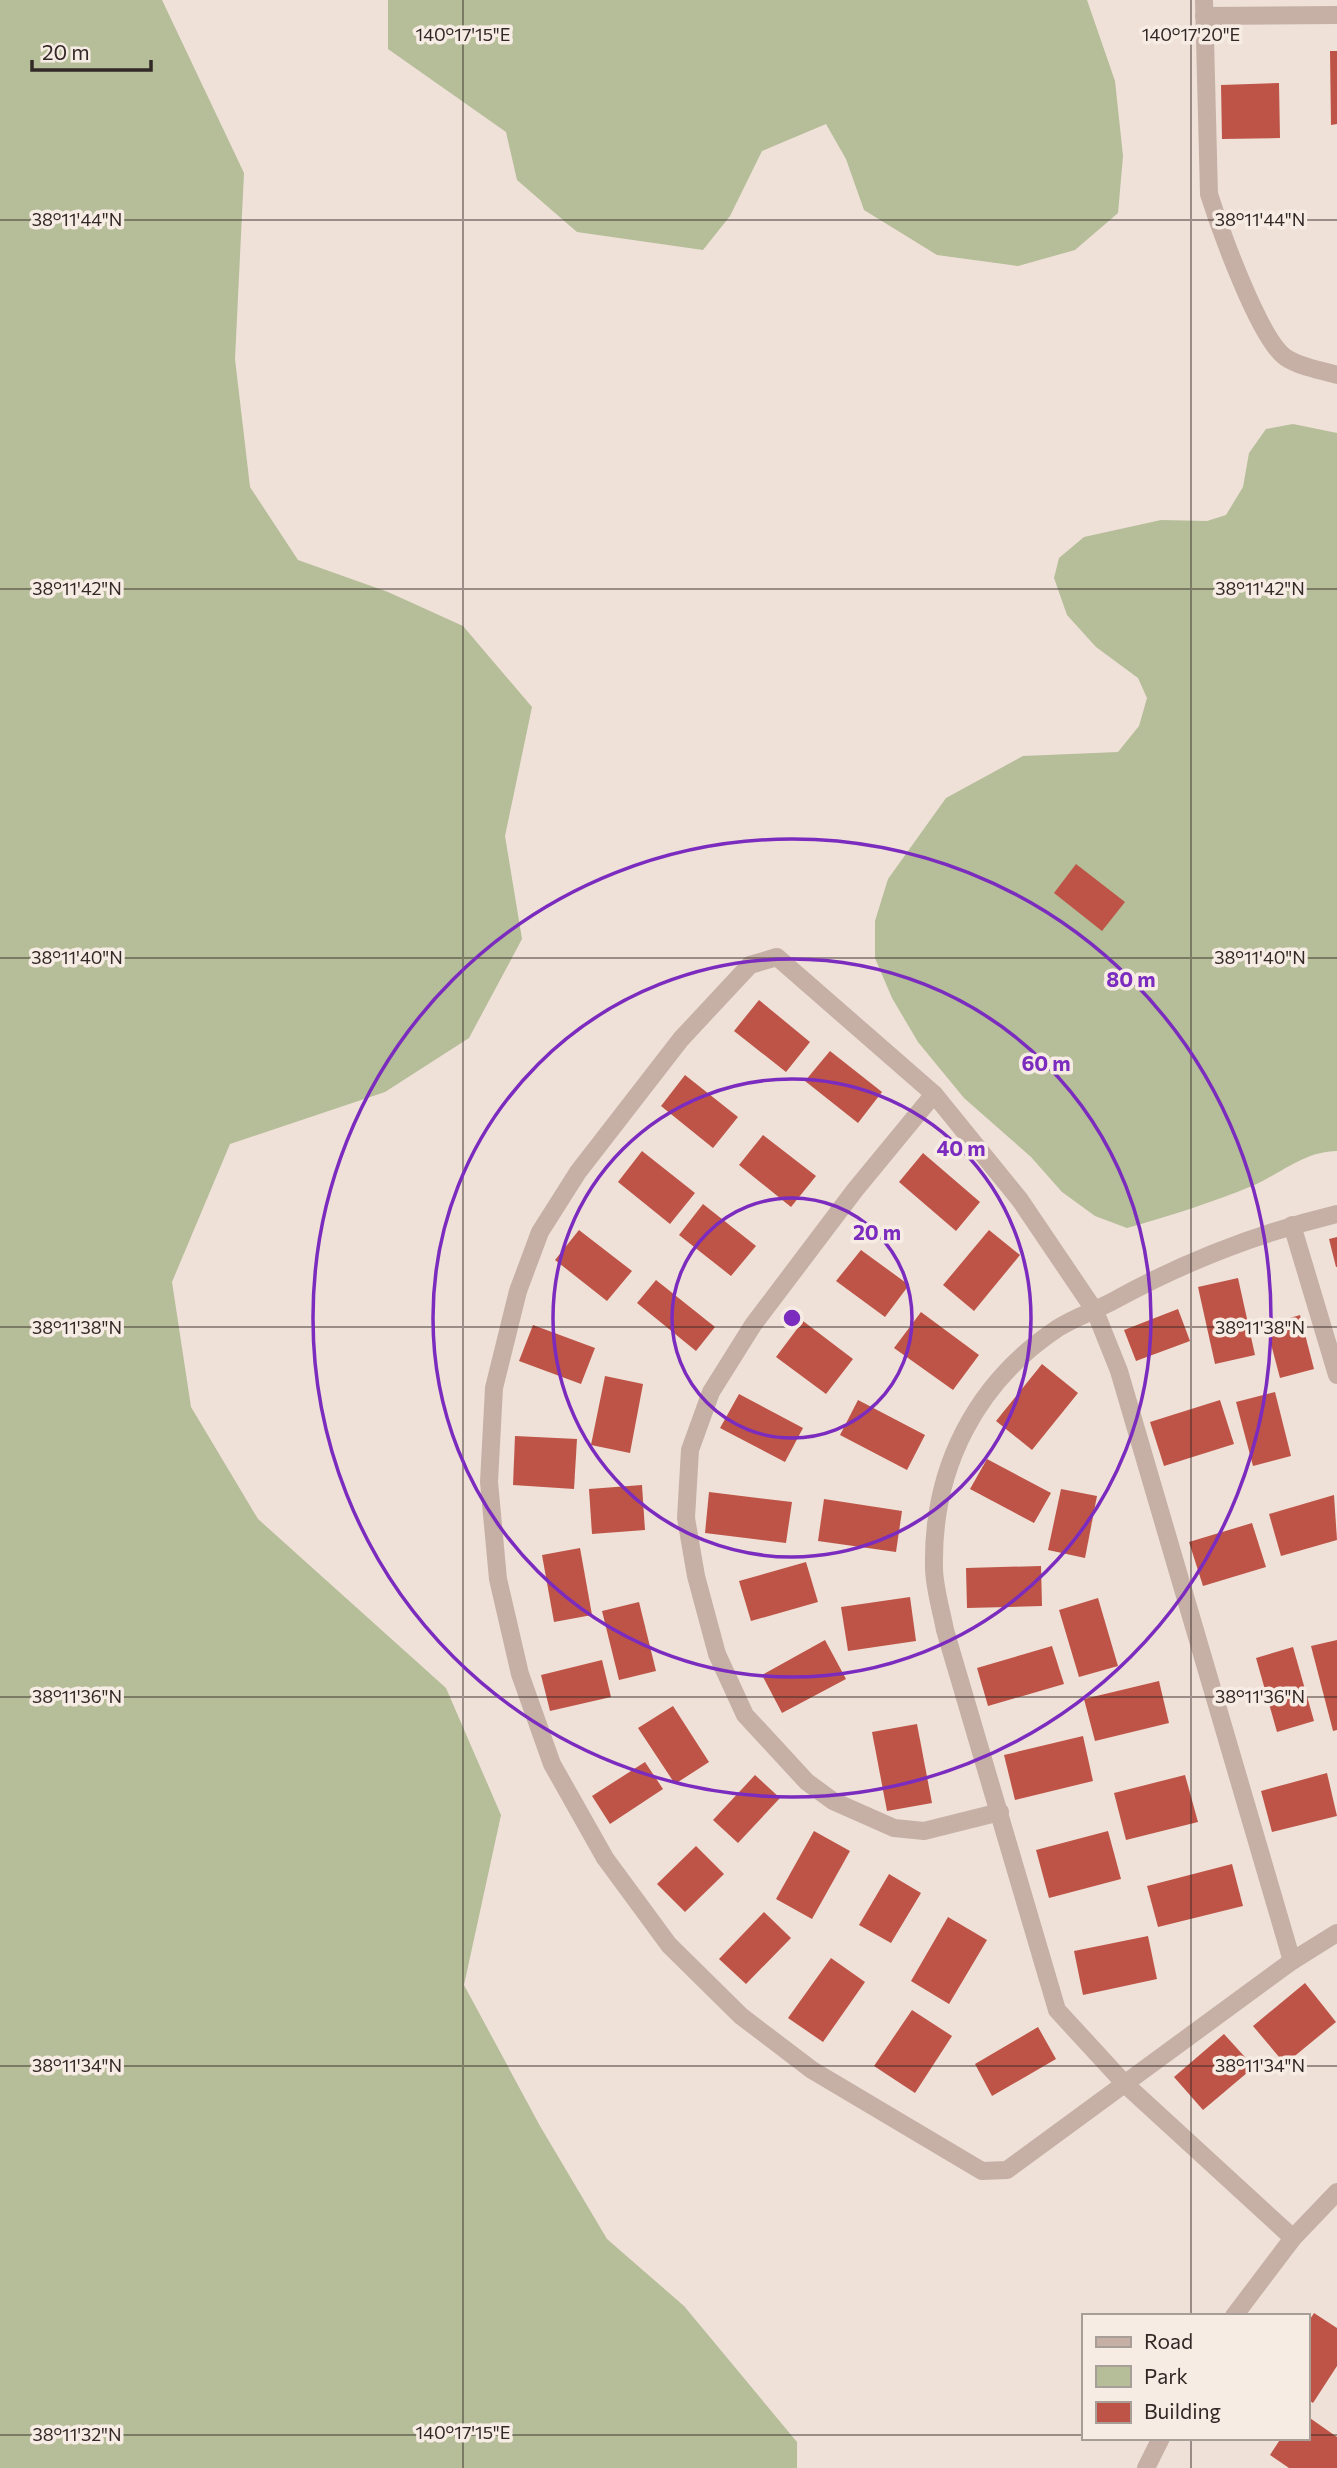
<svg xmlns="http://www.w3.org/2000/svg" width="1337" height="2468" font-family="Commissioner,sans-serif">
	<style>
		.green { fill: #b5bd99 }
		.building { fill: #be5447 }
		.lines { fill: none; stroke-linecap: round; stroke-linejoin: round }
		.minor { stroke: #c6b0a5; stroke-width: 18 }
		.ticks { fill: none; stroke: #322826; stroke-width: 2; stroke-opacity: 0.45 }
		.ring { fill: none; stroke: #7b2cbf; stroke-width: 3.5 }
		.ticks-label { font-size: 18px; text-anchor: middle; fill: #322826; stroke: #f7ece4; stroke-width: 7; stroke-linejoin: round; paint-order: stroke }
		.centre { fill: #7b2cbf; stroke: #f7ece4; stroke-width: 3.5 }
		.ring-label { font-size: 21px; text-anchor: middle; font-weight: bold; fill: #7b2cbf; stroke: #f7ece4; stroke-width: 7; stroke-linejoin: round; paint-order: stroke }
	</style>
	<rect width="100%" height="100%" fill="#efe1d8"/>
	<!-- green -->
	<g class="green">
		<path d="M0 0H162L244 173 235 359 250 487 298 560 388 592 463 626 532 707 505 836 522 939 469 1038 385 1092 230 1144 172 1282 191 1407 258 1519 446 1688 501 1815 464 1985 540 2126 607 2239 684 2306 797 2442V2468H0Z"/>
		<path d="M388 0H1087L1115 81 1123 156 1118 213 1075 250 1018 266 937 255 864 210 846 159 826 124 762 151 730 216 703 250 577 232 517 180 506 132 388 49Z"/>
		<path d="M1293 424 1337 433V1151C1305 1151 1280 1174 1252 1186 1211 1203 1169 1216 1127 1228L1095 1216 1062 1192 1031 1157 964 1098 918 1042 892 998 875 958V921L888 879 946 798 1023 756 1118 752 1139 726 1147 698 1138 678 1096 647 1067 615 1054 578 1059 558 1084 537 1161 520 1207 521 1226 515 1243 487 1249 453 1266 429Z"/>
	</g>
	<!-- building -->
	<g class="building">
		<path d="M1330 51H1337V124L1331 125Z"/>
		<path d="M1279 83 1280 138 1222 139 1221 85Z"/>
		<path d="M1076 864 1125 902 1102 931 1054 893Z"/>
		<path d="M759 1000 810 1042 786 1072 734 1031Z"/>
		<path d="M830 1051 882 1092 858 1123 805 1081Z"/>
		<path d="M685 1075 738 1117 713 1148 661 1106Z"/>
		<path d="M763 1135 816 1176 791 1207 739 1165Z"/>
		<path d="M642 1151 695 1193 670 1224 618 1182Z"/>
		<path d="M923 1153 980 1202 956 1231 899 1182Z"/>
		<path d="M703 1204 756 1246 731 1276 679 1235Z"/>
		<path d="M579 1230 632 1271 607 1301 555 1260Z"/>
		<path d="M989 1230 1020 1255 974 1311 943 1285Z"/>
		<path d="M1337 1237V1267H1336L1329 1239Z"/>
		<path d="M861 1250 909 1285 885 1317 836 1281Z"/>
		<path d="M1238 1278 1255 1355 1215 1364 1198 1287Z"/>
		<path d="M656 1280 715 1327 696 1351 637 1303Z"/>
		<path d="M1178 1309 1190 1341 1136 1361 1124 1330Z"/>
		<path d="M921 1312 979 1355 953 1390 894 1348Z"/>
		<path d="M1300 1315 1314 1369 1280 1378 1266 1325Z"/>
		<path d="M803 1321 853 1359 826 1394 776 1357Z"/>
		<path d="M533 1325 595 1348 581 1384 519 1361Z"/>
		<path d="M1042 1364 1078 1393 1032 1450 996 1421Z"/>
		<path d="M605 1376 643 1384 630 1453 591 1445Z"/>
		<path d="M1275 1392 1291 1456 1253 1466 1236 1402Z"/>
		<path d="M739 1394 803 1428 785 1462 720 1428Z"/>
		<path d="M858 1400 925 1435 907 1470 840 1435Z"/>
		<path d="M1220 1400 1234 1444 1164 1466 1150 1422Z"/>
		<path d="M515 1436 577 1439 574 1489 513 1485Z"/>
		<path d="M987 1459 1051 1493 1034 1523 970 1489Z"/>
		<path d="M642 1485 645 1530 592 1534 589 1489Z"/>
		<path d="M1061 1489 1097 1496 1085 1558 1048 1550Z"/>
		<path d="M709 1492 792 1502 786 1543 705 1533Z"/>
		<path d="M1334 1495 1337 1540 1281 1556 1269 1514Z"/>
		<path d="M824 1499 902 1511 896 1552 818 1541Z"/>
		<path d="M1252 1523 1266 1567 1203 1586 1189 1542Z"/>
		<path d="M580 1548 592 1615 554 1622 542 1555Z"/>
		<path d="M806 1562 818 1602 751 1621 739 1581Z"/>
		<path d="M1041 1566 1042 1606 967 1608 966 1568Z"/>
		<path d="M910 1597 916 1641 848 1651 841 1607Z"/>
		<path d="M1098 1598 1118 1666 1079 1677 1059 1610Z"/>
		<path d="M639 1602 656 1671 619 1680 602 1611Z"/>
		<path d="M825 1640 846 1679 782 1713 762 1675Z"/>
		<path d="M1337 1640V1730L1333 1731 1311 1646Z"/>
		<path d="M1052 1646 1064 1684 988 1706 977 1668Z"/>
		<path d="M1293 1647 1314 1721 1277 1732 1256 1658Z"/>
		<path d="M602 1660 611 1697 550 1711 541 1675Z"/>
		<path d="M1159 1681 1169 1723 1095 1741 1084 1699Z"/>
		<path d="M673 1706 709 1762 675 1784 638 1728Z"/>
		<path d="M917 1724 932 1803 887 1811 872 1732Z"/>
		<path d="M1083 1736 1093 1781 1015 1800 1004 1755Z"/>
		<path d="M645 1762 663 1789 610 1824 592 1796Z"/>
		<path d="M1327 1773 1337 1816 1272 1832 1261 1791Z"/>
		<path d="M755 1775 780 1798 738 1843 713 1820Z"/>
		<path d="M1185 1775 1198 1822 1126 1840 1114 1793Z"/>
		<path d="M814 1831 850 1851 812 1919 776 1899Z"/>
		<path d="M1108 1831 1121 1879 1049 1898 1036 1850Z"/>
		<path d="M696 1846 724 1874 685 1912 657 1884Z"/>
		<path d="M1232 1864 1243 1906 1158 1927 1147 1886Z"/>
		<path d="M889 1874 921 1893 891 1943 859 1925Z"/>
		<path d="M764 1912 791 1938 746 1984 719 1959Z"/>
		<path d="M948 1917 987 1940 949 2004 911 1981Z"/>
		<path d="M1148 1936 1157 1979 1083 1995 1074 1951Z"/>
		<path d="M831 1958 865 1982 823 2042 788 2018Z"/>
		<path d="M1305 1983 1336 2022 1285 2064 1253 2026Z"/>
		<path d="M912 2010 952 2036 915 2093 874 2066Z"/>
		<path d="M1038 2027 1056 2059 992 2096 975 2064Z"/>
		<path d="M1224 2034 1254 2067 1203 2110 1174 2077Z"/>
		<path d="M1314 2313 1337 2328V2366L1313 2403 1307 2399V2324Z"/>
		<path d="M1307 2416 1337 2437V2468H1289L1270 2455 1281 2438H1307Z"/>
	</g>
	<g class="lines">
		<!-- minor -->
		<g class="minor">
			<path d="M1204 0 1209 194C1220 229 1259 338 1285 357 1299 367 1321 370 1337 375"/>
			<path d="M1204 16 1337 15"/>
			<path d="M777 957 934 1094 1020 1200 1095 1311 1119 1371 1292 1961 1007 2170 982 2171 812 2070 741 2016 669 1945 605 1858 552 1764 520 1674 498 1579 489 1482 494 1388 518 1291 540 1232 578 1172 681 1039 750 965Z"/>
			<path d="M934 1094 855 1190 753 1325 711 1392 690 1450 686 1518 696 1576 717 1654 745 1715 807 1782 833 1801 894 1828 924 1831 1000 1812"/>
			<path d="M1292 1225 1337 1375"/>
			<path d="M1292 1961 1337 1933"/>
			<path d="M1293 2238 1125 2084 1057 2010 945 1630C941 1609 934 1587 934 1567 932 1469 975 1383 1058 1328 1075 1317 1097 1310 1115 1300 1186 1261 1258 1233 1337 1214"/>
			<path d="M1234 2316 1293 2238 1337 2192"/>
			<path d="M1146 2468 1161 2438"/>
		</g>
	</g>
	<!-- ticks -->
	<path class="ticks" d="M463 0V2468M1191 0V2316M0 220H1337M0 589H1337M0 958H1337M0 1327H1337M0 1697H1337M0 2066H1337M0 2435H1083M1307 2435H1337M1191 2438V2468"/>
	<!-- distance rings -->
	<g class="ring">
		<circle cx="792" cy="1318" r="120"/>
		<circle cx="792" cy="1318" r="239"/>
		<circle cx="792" cy="1318" r="359"/>
		<circle cx="792" cy="1318" r="479"/>
	</g>
	<g class="ticks-label">
		<text x="463" y="41">140°17'15"E</text>
		<text x="1191" y="41">140°17'20"E</text>
		<text x="77" y="226">38°11'44"N</text>
		<text x="1260" y="226">38°11'44"N</text>
		<text x="77" y="595">38°11'42"N</text>
		<text x="1260" y="595">38°11'42"N</text>
		<text x="77" y="964">38°11'40"N</text>
		<text x="1260" y="964">38°11'40"N</text>
		<text x="77" y="1334">38°11'38"N</text>
		<text x="1260" y="1334">38°11'38"N</text>
		<text x="77" y="1703">38°11'36"N</text>
		<text x="1260" y="1703">38°11'36"N</text>
		<text x="77" y="2072">38°11'34"N</text>
		<text x="1260" y="2072">38°11'34"N</text>
		<text x="463" y="2439">140°17'15"E</text>
		<text x="77" y="2441">38°11'32"N</text>
	</g>
	<circle cx="792" cy="1318" r="10" class="centre"/>
	<g class="ring-label">
		<text x="1131" y="987">80 m</text>
		<text x="1046" y="1071">60 m</text>
		<text x="961" y="1156">40 m</text>
		<text x="877" y="1240">20 m</text>
	</g>
	<!-- legend -->
	<rect x="1082" y="2314" width="228" height="126" fill="#f7ece4" stroke="#a89e98" stroke-width="2"/>
	<rect x="1096" y="2337" width="35" height="10" fill="#c6b0a5" stroke="#a89e98" stroke-width="2"/>
	<text x="1144" y="2349" font-size="21" fill="#322826">Road</text>
	<rect x="1096" y="2366" width="35" height="21" fill="#b5bd99" stroke="#a89e98" stroke-width="2"/>
	<text x="1144" y="2384" font-size="21" fill="#322826">Park</text>
	<rect x="1096" y="2402" width="35" height="21" fill="#be5447" stroke="#a89e98" stroke-width="2"/>
	<text x="1144" y="2419" font-size="21" fill="#322826">Building</text>
	<!-- scale -->
	<path d="M32 60v10h119v-10" fill="none" stroke="#322826" stroke-width="3.5"/>
	<text x="42" y="60" font-size="21" fill="#322826" stroke="#f7ece4" stroke-width="5" paint-order="stroke">20 m</text>
</svg>
